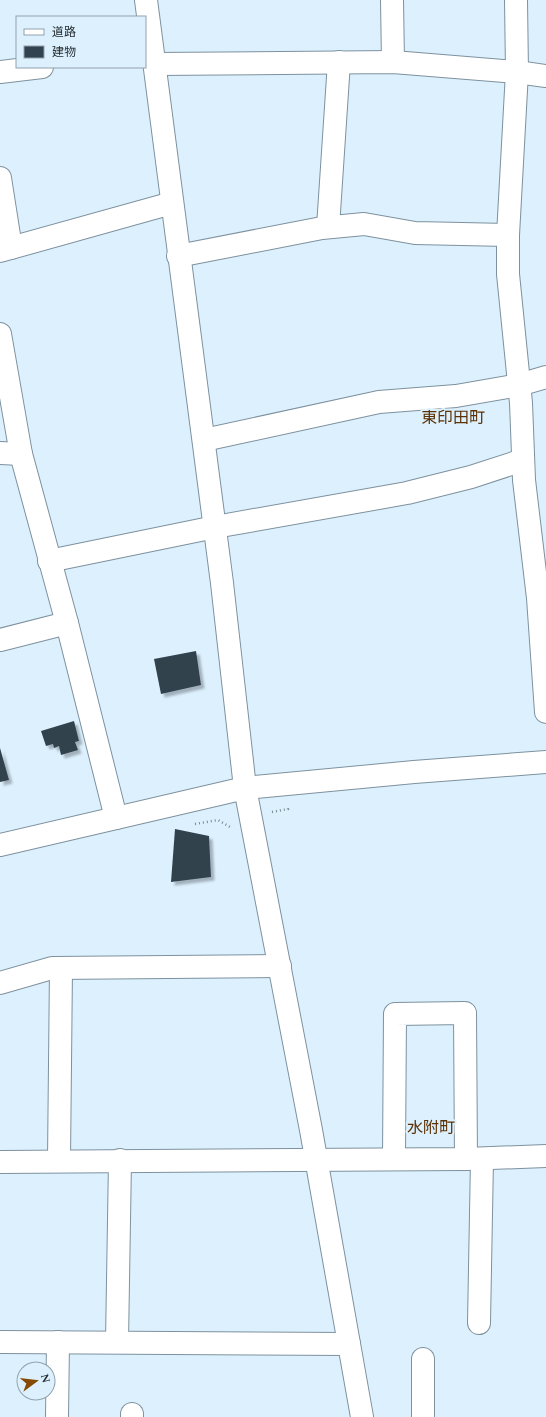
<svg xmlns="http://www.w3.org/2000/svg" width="546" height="1417" font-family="Spectral,'Noto Sans JP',serif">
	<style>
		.building { fill: #32424e; filter: url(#shadow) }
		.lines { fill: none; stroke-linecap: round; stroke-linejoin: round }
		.minor-casing { stroke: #7e919e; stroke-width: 24 }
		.tertiary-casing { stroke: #7e919e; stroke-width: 24 }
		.path { stroke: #7c8a93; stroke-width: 2.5; stroke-dasharray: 1 3; stroke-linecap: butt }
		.minor { stroke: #fff; stroke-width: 22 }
		.tertiary { stroke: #fff; stroke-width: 22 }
		.labels { text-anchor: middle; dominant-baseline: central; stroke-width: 4; stroke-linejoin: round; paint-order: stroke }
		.quarter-label { font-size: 16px; fill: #5b3105; stroke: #dcf0fe }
	</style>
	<defs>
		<filter id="shadow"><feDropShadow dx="3.5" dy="3.5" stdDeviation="1" flood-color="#0004"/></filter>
	</defs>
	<rect width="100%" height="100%" fill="#dcf0fe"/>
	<!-- building -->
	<g class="building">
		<path d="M196 651 201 685 161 694 154 659Z"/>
		<path d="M74 721 79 741 75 742 78 750 61 755 59 746 54 748 53 744 46 746 41 731Z"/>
		<path d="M0 748 9 780 0 782Z"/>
		<path d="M175 829 209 836 211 877 171 882Z"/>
	</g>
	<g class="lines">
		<!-- minor casing -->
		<g class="minor-casing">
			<g id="minor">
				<path d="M392 0 393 62"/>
				<path d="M516 0 517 72 508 235V274L521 403 524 480 538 598 546 712"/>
				<path d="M155 64 393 62 517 72 546 76"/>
				<path d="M0 72 42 67"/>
				<path d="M0 178 11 248"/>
				<path d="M328 227 339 62"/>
				<path d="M0 251 172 203"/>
				<path d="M178 256 322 228 364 224 415 233 508 235"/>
				<path d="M0 334 21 454 67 623 116 818"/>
				<path d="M204 440 379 402 456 396 519 385 546 377"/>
				<path d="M0 453 21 454"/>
				<path d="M49 561 215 527 407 493 471 477 523 460"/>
				<path d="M0 640 67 623"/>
				<path d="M245 788 311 1130 362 1417"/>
				<path d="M0 983 52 968 280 966"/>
				<path d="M394 1158 395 1014 465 1013 466 1159"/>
				<path d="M59 1160 61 968"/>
				<path d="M0 1162 466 1159 546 1156"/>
				<path d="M479 1323 482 1159"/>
				<path d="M0 1342 349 1344"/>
				<path d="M117 1342 120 1160"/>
				<path d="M132 1414V1417"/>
				<path d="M57 1417 58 1342"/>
				<path d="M423 1417V1359"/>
			</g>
		</g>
		<!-- tertiary casing -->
		<g class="tertiary-casing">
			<g id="tertiary">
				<path d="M146 0 222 583 245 788"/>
				<path d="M0 845 245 788 414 772 546 762"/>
			</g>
		</g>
		<!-- path -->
		<g class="path">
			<path d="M272 812 288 809 287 806"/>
			<path d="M195 824 218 820 230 827"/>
		</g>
		<!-- minor -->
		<use href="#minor" class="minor"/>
		<!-- tertiary -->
		<use href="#tertiary" class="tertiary"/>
	</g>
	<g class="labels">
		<!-- quarter labels -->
		<g class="quarter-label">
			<text x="453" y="418">東印田町</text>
			<text x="431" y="1128">水附町</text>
		</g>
	</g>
	<!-- legend -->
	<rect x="16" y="16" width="130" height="52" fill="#dcf0fe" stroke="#93a2ac"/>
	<rect x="24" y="29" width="20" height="6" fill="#ffffff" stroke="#93a2ac"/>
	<text x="52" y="36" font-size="12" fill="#252d32">道路</text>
	<rect x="24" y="46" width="20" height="12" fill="#32424e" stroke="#93a2ac"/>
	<text x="52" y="56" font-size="12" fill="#252d32">建物</text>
	<!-- north arrow -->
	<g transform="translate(36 1381) rotate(75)"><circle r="19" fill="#dcf0fe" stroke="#93a2ac"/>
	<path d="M0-3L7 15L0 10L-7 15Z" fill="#864a04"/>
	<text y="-6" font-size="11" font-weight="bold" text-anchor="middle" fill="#252d32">N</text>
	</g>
</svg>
